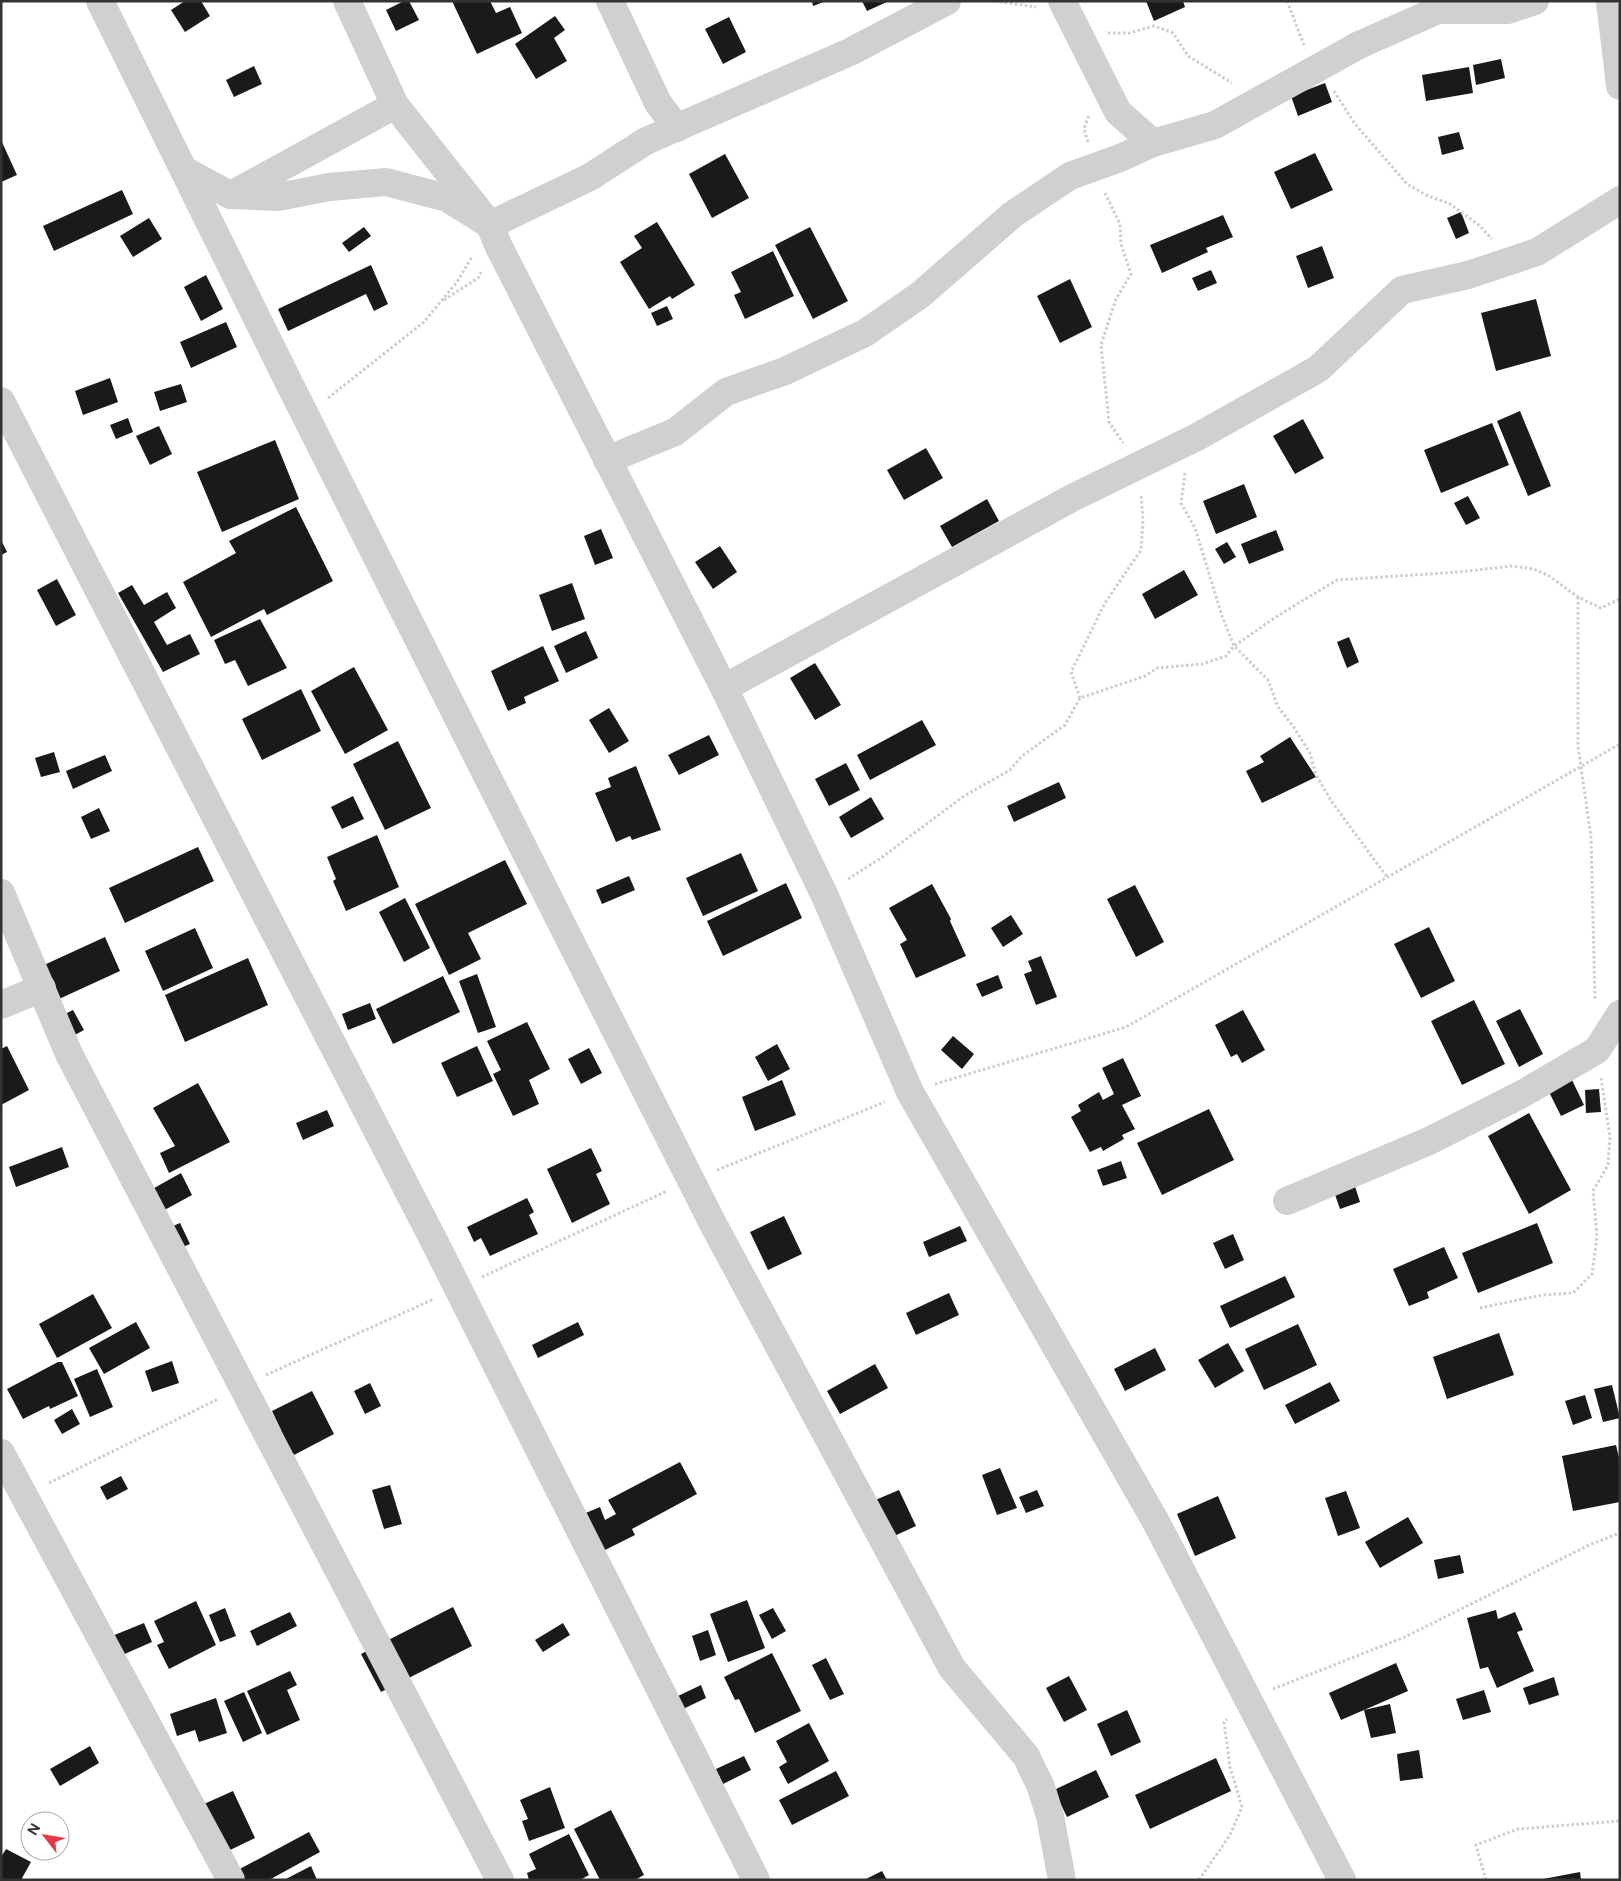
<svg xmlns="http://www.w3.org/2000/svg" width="1621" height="1881" font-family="'Public Sans',sans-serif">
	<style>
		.building { fill: #1a1a1a }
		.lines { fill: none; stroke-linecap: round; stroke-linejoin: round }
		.path { stroke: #cdcdcd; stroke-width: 3; stroke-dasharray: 2.5 2.5; stroke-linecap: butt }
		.street { stroke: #d0d0d0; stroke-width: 28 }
	</style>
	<rect width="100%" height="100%" fill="#fff"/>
	<!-- building -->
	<g class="building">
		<path d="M185 1H201L210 16 185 32 171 10Z"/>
		<path d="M404 1H409L419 20 396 31 386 10Z"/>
		<path d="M452 1H490L496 13 510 7 522 33 477 54Z"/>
		<path d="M812 1H826L813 6Z"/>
		<path d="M862 1H889L867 11Z"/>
		<path d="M1146 1H1183L1185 7 1154 21Z"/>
		<path d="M555 16 565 30 554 38 567 61 536 79 515 44Z"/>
		<path d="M729 17 746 52 723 64 705 29Z"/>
		<path d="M1501 59 1505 78 1476 85 1473 65Z"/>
		<path d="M254 66 262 84 234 97 226 80Z"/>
		<path d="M1469 67 1473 93 1426 101 1422 75Z"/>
		<path d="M1325 83 1332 102 1298 116 1291 96Z"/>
		<path d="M1459 132 1464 149 1442 155 1438 137Z"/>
		<path d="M1 140 17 175 1 182Z"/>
		<path d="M1315 153 1333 190 1291 209 1274 172Z"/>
		<path d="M725 154 749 198 712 218 689 174Z"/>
		<path d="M122 190 133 214 54 251 43 226Z"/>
		<path d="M1461 212 1469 233 1456 239 1447 218Z"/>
		<path d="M1223 215 1233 237 1206 248 1208 252 1162 273 1150 245Z"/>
		<path d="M149 218 162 239 133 257 120 236Z"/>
		<path d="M657 222 695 285 672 299 670 296 649 309 620 262 642 248 634 236Z"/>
		<path d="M364 227 371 236 349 252 342 243Z"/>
		<path d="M810 227 848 301 813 319 775 245Z"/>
		<path d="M1322 246 1334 278 1308 288 1296 256Z"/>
		<path d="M773 251 794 296 745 319 734 295 741 292 731 272Z"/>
		<path d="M371 265 388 304 374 311 366 294 288 331 278 309Z"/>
		<path d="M1211 270 1217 283 1198 291 1192 278Z"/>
		<path d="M206 275 223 309 201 321 184 287Z"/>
		<path d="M1070 279 1092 327 1060 343 1037 296Z"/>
		<path d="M1536 299 1551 356 1496 371 1481 313Z"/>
		<path d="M667 306 673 319 657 326 651 313Z"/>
		<path d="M226 322 237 347 191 368 180 342Z"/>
		<path d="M110 378 118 402 83 415 75 391Z"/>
		<path d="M181 384 187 402 160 411 154 392Z"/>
		<path d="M1520 411 1551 486 1528 496 1497 421Z"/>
		<path d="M128 418 133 432 116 439 110 425Z"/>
		<path d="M1303 419 1324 458 1295 474 1273 436Z"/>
		<path d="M1492 423 1509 465 1441 493 1424 450Z"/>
		<path d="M159 426 172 454 150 465 136 436Z"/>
		<path d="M275 440 299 499 222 532 197 472Z"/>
		<path d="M926 448 943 478 904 500 887 470Z"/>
		<path d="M1244 484 1257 517 1216 534 1203 501Z"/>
		<path d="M1468 496 1480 518 1466 525 1454 503Z"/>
		<path d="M987 499 999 521 952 547 940 526Z"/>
		<path d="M296 507 333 581 267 615 264 609 211 637 183 582 236 553 229 541Z"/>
		<path d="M601 529 613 558 595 565 584 536Z"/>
		<path d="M1276 530 1284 550 1249 564 1241 544Z"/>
		<path d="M1 540 7 552 1 555Z"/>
		<path d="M1227 542 1236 557 1224 564 1215 549Z"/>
		<path d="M720 546 737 572 713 589 695 562Z"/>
		<path d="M1184 570 1198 595 1155 619 1142 594Z"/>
		<path d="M57 579 76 615 56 626 37 590Z"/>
		<path d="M572 583 585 619 552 631 539 595Z"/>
		<path d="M132 585 144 605 167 592 176 608 154 622 167 645 190 634 200 654 163 672 118 593Z"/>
		<path d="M260 619 287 668 248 686 235 660 225 664 214 640Z"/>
		<path d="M586 631 598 658 566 673 554 646Z"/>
		<path d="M1349 637 1359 662 1347 668 1337 642Z"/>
		<path d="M543 646 559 681 524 697 526 703 508 711 491 671Z"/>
		<path d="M815 663 841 705 815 720 790 678Z"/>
		<path d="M354 667 388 730 345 754 311 691Z"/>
		<path d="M301 689 321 731 262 760 242 719Z"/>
		<path d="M609 708 629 741 609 753 589 720Z"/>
		<path d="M922 720 936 745 870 780 857 755Z"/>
		<path d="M709 735 719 755 679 775 668 755Z"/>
		<path d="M1290 737 1316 777 1262 803 1246 771 1264 762 1260 756Z"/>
		<path d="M398 741 431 808 385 830 353 764Z"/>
		<path d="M54 752 60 772 41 777 35 758Z"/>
		<path d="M105 755 112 771 73 789 66 771Z"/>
		<path d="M846 763 860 790 829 806 815 779Z"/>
		<path d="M636 766 661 830 632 840 630 836 616 842 595 793 611 787 608 778Z"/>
		<path d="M1059 782 1066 798 1014 822 1007 806Z"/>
		<path d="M353 796 364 819 342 829 331 807Z"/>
		<path d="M871 797 884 819 851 838 839 817Z"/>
		<path d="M99 808 110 831 91 839 81 817Z"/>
		<path d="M377 835 399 887 346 911 333 881 336 879 327 857Z"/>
		<path d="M198 847 214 881 125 923 109 888Z"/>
		<path d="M741 853 758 891 703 916 686 878Z"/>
		<path d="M505 860 527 904 468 933 481 959 449 975 415 904Z"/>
		<path d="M629 876 635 890 602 904 596 890Z"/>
		<path d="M786 883 802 918 723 956 707 921Z"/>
		<path d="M932 884 951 919 950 921 966 956 916 978 900 944 907 940 889 908Z"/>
		<path d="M1135 885 1164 942 1136 957 1107 899Z"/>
		<path d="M405 898 430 948 404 962 379 912Z"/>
		<path d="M1011 915 1023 934 1003 947 991 928Z"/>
		<path d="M1429 927 1455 981 1421 998 1394 944Z"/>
		<path d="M195 928 213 968 163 991 145 951Z"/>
		<path d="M105 937 120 971 59 999 44 965Z"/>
		<path d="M1041 956 1057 997 1036 1005 1024 974 1032 971 1028 961Z"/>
		<path d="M248 958 268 1005 185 1042 165 995Z"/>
		<path d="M477 974 496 1027 478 1033 459 981Z"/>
		<path d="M998 975 1003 988 982 997 976 984Z"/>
		<path d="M443 976 460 1012 393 1044 376 1009Z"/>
		<path d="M1474 1000 1505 1064 1462 1085 1431 1021Z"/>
		<path d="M370 1003 376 1019 348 1030 342 1014Z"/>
		<path d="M1520 1009 1543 1054 1519 1067 1496 1021Z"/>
		<path d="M73 1010 84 1030 62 1042 51 1021Z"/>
		<path d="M1243 1010 1265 1050 1242 1063 1237 1054 1231 1057 1215 1025Z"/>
		<path d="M527 1022 550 1069 529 1080 539 1104 513 1116 493 1074 501 1070 487 1041Z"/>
		<path d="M953 1036 974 1054 962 1069 941 1050Z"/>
		<path d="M777 1044 790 1069 768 1081 755 1057Z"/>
		<path d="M7 1046 29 1090 1 1105V1049Z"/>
		<path d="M477 1046 493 1081 457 1097 441 1063Z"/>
		<path d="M589 1048 602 1073 581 1084 568 1059Z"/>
		<path d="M1123 1058 1141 1096 1122 1105 1135 1129 1122 1135 1124 1139 1103 1151 1101 1147 1090 1152 1071 1117 1081 1111 1078 1105 1099 1092 1103 1100 1114 1094 1102 1068Z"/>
		<path d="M782 1080 796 1115 755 1131 742 1097Z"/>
		<path d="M1572 1080 1584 1105 1561 1116 1549 1092Z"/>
		<path d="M198 1083 230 1142 169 1173 160 1153 175 1146 153 1108Z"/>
		<path d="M1599 1089 1601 1112 1586 1113 1585 1090Z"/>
		<path d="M1209 1109 1234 1160 1162 1195 1137 1143Z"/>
		<path d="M327 1110 334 1126 303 1140 296 1123Z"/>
		<path d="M1529 1113 1571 1190 1529 1214 1488 1136Z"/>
		<path d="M62 1147 69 1167 16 1187 9 1167Z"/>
		<path d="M591 1148 602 1171 596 1174 610 1204 572 1223 547 1169Z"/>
		<path d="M1121 1161 1127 1178 1103 1186 1097 1170Z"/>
		<path d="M181 1173 192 1195 159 1213 147 1192Z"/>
		<path d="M1353 1180 1360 1202 1340 1209 1332 1186Z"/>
		<path d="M527 1198 534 1212 529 1215 538 1234 490 1256 481 1238 474 1242 467 1227Z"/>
		<path d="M784 1216 802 1254 768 1270 750 1232Z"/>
		<path d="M180 1223 190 1244 166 1254 157 1233Z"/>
		<path d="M1537 1223 1553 1263 1478 1293 1462 1253Z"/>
		<path d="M960 1226 967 1241 929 1257 923 1242Z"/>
		<path d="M1233 1234 1244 1260 1225 1269 1213 1243Z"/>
		<path d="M1444 1247 1458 1278 1427 1292 1429 1298 1409 1306 1393 1269Z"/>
		<path d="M1285 1276 1295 1297 1230 1328 1220 1306Z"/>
		<path d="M949 1293 959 1315 916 1335 906 1313Z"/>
		<path d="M93 1294 112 1328 57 1358 39 1324Z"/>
		<path d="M136 1322 150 1348 104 1374 89 1348Z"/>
		<path d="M578 1322 584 1335 538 1358 532 1345Z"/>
		<path d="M1298 1324 1317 1365 1264 1390 1245 1349Z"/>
		<path d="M1499 1333 1514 1375 1447 1399 1433 1357Z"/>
		<path d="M1228 1343 1244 1371 1215 1388 1198 1360Z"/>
		<path d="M1155 1348 1166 1370 1125 1391 1114 1369Z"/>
		<path d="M172 1361 179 1383 152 1392 145 1371Z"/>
		<path d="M58 1362H62L78 1396 50 1409 49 1406 23 1419 7 1389Z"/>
		<path d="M875 1364 888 1388 840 1414 827 1391Z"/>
		<path d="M97 1369 113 1407 90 1417 74 1379Z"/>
		<path d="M1330 1382 1340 1401 1295 1424 1285 1405Z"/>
		<path d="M370 1383 381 1406 365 1414 354 1391Z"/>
		<path d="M1612 1385 1620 1418 1603 1422 1594 1389Z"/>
		<path d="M312 1391 334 1434 294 1455 293 1453 285 1456 275 1432 281 1430 272 1411Z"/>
		<path d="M1585 1395 1592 1418 1573 1425 1565 1401Z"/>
		<path d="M72 1409 80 1424 62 1434 54 1420Z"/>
		<path d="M1616 1445 1620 1462V1502L1573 1511 1562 1456Z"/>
		<path d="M680 1462 697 1494 632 1529 635 1535 597 1554 581 1515 600 1507 605 1520 616 1514 608 1500Z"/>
		<path d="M1000 1468 1017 1508 997 1515 982 1475Z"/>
		<path d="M121 1476 128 1489 107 1500 100 1487Z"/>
		<path d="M390 1485 402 1524 384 1529 372 1490Z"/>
		<path d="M899 1490 916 1526 890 1538 873 1501Z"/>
		<path d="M1037 1490 1044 1506 1026 1513 1019 1497Z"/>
		<path d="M1346 1491 1360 1528 1338 1536 1325 1498Z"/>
		<path d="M1218 1496 1236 1538 1195 1556 1177 1514Z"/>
		<path d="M1408 1517 1423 1543 1380 1568 1365 1542Z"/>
		<path d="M1460 1555 1464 1573 1438 1579 1434 1560Z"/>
		<path d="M747 1600 765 1648 728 1662 710 1614Z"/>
		<path d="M196 1601 216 1645 169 1669 157 1645 164 1642 154 1621Z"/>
		<path d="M453 1607 472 1646 381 1692 361 1654Z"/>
		<path d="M225 1608 236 1636 220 1642 209 1615Z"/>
		<path d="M773 1608 786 1631 772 1639 759 1615Z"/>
		<path d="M1496 1610 1498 1619 1515 1612 1523 1630 1517 1632 1534 1671 1497 1688 1488 1667 1480 1669 1467 1618Z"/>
		<path d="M290 1612 297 1626 257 1646 250 1631Z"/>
		<path d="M144 1623 152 1642 120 1656 112 1636Z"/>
		<path d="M563 1623 570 1635 543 1652 535 1640Z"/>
		<path d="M708 1630 716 1655 700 1661 692 1636Z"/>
		<path d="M772 1653 801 1711 755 1733 739 1699 735 1700 724 1677Z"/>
		<path d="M826 1658 844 1694 830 1700 812 1665Z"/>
		<path d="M1396 1663 1408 1691 1364 1710 1390 1704 1396 1733 1371 1738 1364 1710 1341 1720 1329 1693Z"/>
		<path d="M290 1671 297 1685 287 1690 300 1720 267 1735 247 1691Z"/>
		<path d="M1069 1676 1087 1710 1064 1722 1046 1688Z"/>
		<path d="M1554 1677 1559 1695 1529 1705 1523 1688Z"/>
		<path d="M701 1685 706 1698 683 1709 678 1696Z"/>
		<path d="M1484 1690 1491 1712 1463 1720 1456 1699Z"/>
		<path d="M244 1692 262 1733 243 1742 224 1701Z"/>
		<path d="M216 1698 227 1733 199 1742 195 1730 177 1736 170 1714Z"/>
		<path d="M1127 1710 1141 1742 1111 1756 1097 1724Z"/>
		<path d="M809 1723 829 1761 788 1784 779 1767 787 1762 776 1741Z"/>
		<path d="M90 1746 99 1763 60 1786 50 1769Z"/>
		<path d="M1419 1750 1423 1778 1400 1781 1397 1754Z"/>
		<path d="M744 1756 751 1770 723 1784 716 1769Z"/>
		<path d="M1216 1758 1231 1791 1150 1829 1135 1795Z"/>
		<path d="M1096 1770 1109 1797 1067 1817 1054 1790Z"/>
		<path d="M836 1771 849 1796 792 1825 779 1800Z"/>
		<path d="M550 1787 565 1828 529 1841 522 1821 528 1819 520 1800Z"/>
		<path d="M233 1791 255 1838 226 1852 204 1804Z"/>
		<path d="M611 1810 644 1875 635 1880H600L574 1829Z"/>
		<path d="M309 1832 320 1852 269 1880H241L236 1871Z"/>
		<path d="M569 1834 589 1875 580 1880H529L527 1873 536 1869 529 1854Z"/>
		<path d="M6 1849 31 1862 21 1880H1V1857Z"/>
		<path d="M311 1866 317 1880H284Z"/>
		<path d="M882 1871 887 1880H864Z"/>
		<path d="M1580 1872 1581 1880H1543V1879Z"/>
	</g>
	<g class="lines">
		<!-- path -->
		<g class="path">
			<path d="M995 1 1036 7"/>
			<path d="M1287 1 1304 45"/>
			<path d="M1108 33H1129L1154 26 1173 33 1188 56 1232 83"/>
			<path d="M1334 91 1355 124 1407 184 1426 195 1450 204 1480 226 1492 239"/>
			<path d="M1088 142 1084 129 1089 115"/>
			<path d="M1105 193 1120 224 1121 244 1131 274 1116 299 1101 345 1109 422 1123 443"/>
			<path d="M444 300 478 278 481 272"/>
			<path d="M328 398 424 322 457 282 472 257"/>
			<path d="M1185 473 1181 503 1195 528 1222 616 1234 646 1268 680 1278 707 1293 726 1310 753 1316 775 1332 802 1387 877"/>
			<path d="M1578 597V746L1591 837 1595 1000"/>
			<path d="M1080 698 1071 672 1105 603 1141 550 1143 520 1141 495"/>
			<path d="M848 879 881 858 964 796 1010 770 1022 756 1065 725 1080 698 1145 676 1157 668 1202 664 1226 656 1234 646 1279 615 1337 580 1459 572 1512 566 1534 569 1549 576 1578 597 1601 608 1620 599"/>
			<path d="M935 1084 1126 1027 1620 744"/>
			<path d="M717 1170 885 1102"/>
			<path d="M482 1277 667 1191"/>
			<path d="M1480 1308 1542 1295 1573 1293 1592 1274 1597 1237 1593 1191 1608 1165 1610 1137 1601 1078"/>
			<path d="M266 1375 434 1299"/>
			<path d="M49 1483 218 1399"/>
			<path d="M1273 1689 1405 1637 1589 1545 1620 1533"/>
			<path d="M1199 1880 1230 1835 1242 1807 1230 1767 1224 1722 1227 1719"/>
			<path d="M1486 1880 1476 1845 1518 1829 1620 1821"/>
		</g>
		<!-- street -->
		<g class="street">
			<path d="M100 1 290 385 712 1222 952 1668 1026 1756 1041 1787 1050 1816 1062 1880"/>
			<path d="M347 1 395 105 490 225 498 245 724 688 824 894 910 1092 1156 1522 1342 1880"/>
			<path d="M610 1 658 103 677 128"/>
			<path d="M1062 1 1118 112 1153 143 1215 125 1359 45 1438 10H1508L1535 1"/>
			<path d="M1610 1 1620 86"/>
			<path d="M184 170 230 195 278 197 329 187 386 182 447 198 490 225 590 177 646 141 850 52 947 1"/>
			<path d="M231 195 395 105"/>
			<path d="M1 401 432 1237 756 1880"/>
			<path d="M607 460 675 432 726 392 785 371 865 333 920 295 1012 215 1070 176 1120 158 1153 143"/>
			<path d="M724 688 1074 497 1197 437 1318 369 1402 290 1468 275 1537 252 1620 200"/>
			<path d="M1 893 69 1054 500 1880"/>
			<path d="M1 1005 42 988"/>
			<path d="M1287 1201 1429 1141 1524 1093 1597 1050 1620 1014"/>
			<path d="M1 1453 231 1880"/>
		</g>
	</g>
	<!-- border -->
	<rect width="1621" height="1881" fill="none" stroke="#333333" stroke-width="5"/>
	<!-- north arrow -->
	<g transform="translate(45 1836) rotate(301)"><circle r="24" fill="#ffffff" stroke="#adadad"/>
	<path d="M0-4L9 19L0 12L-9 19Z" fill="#e63946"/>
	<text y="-8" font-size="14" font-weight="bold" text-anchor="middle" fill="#333333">N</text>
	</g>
</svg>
